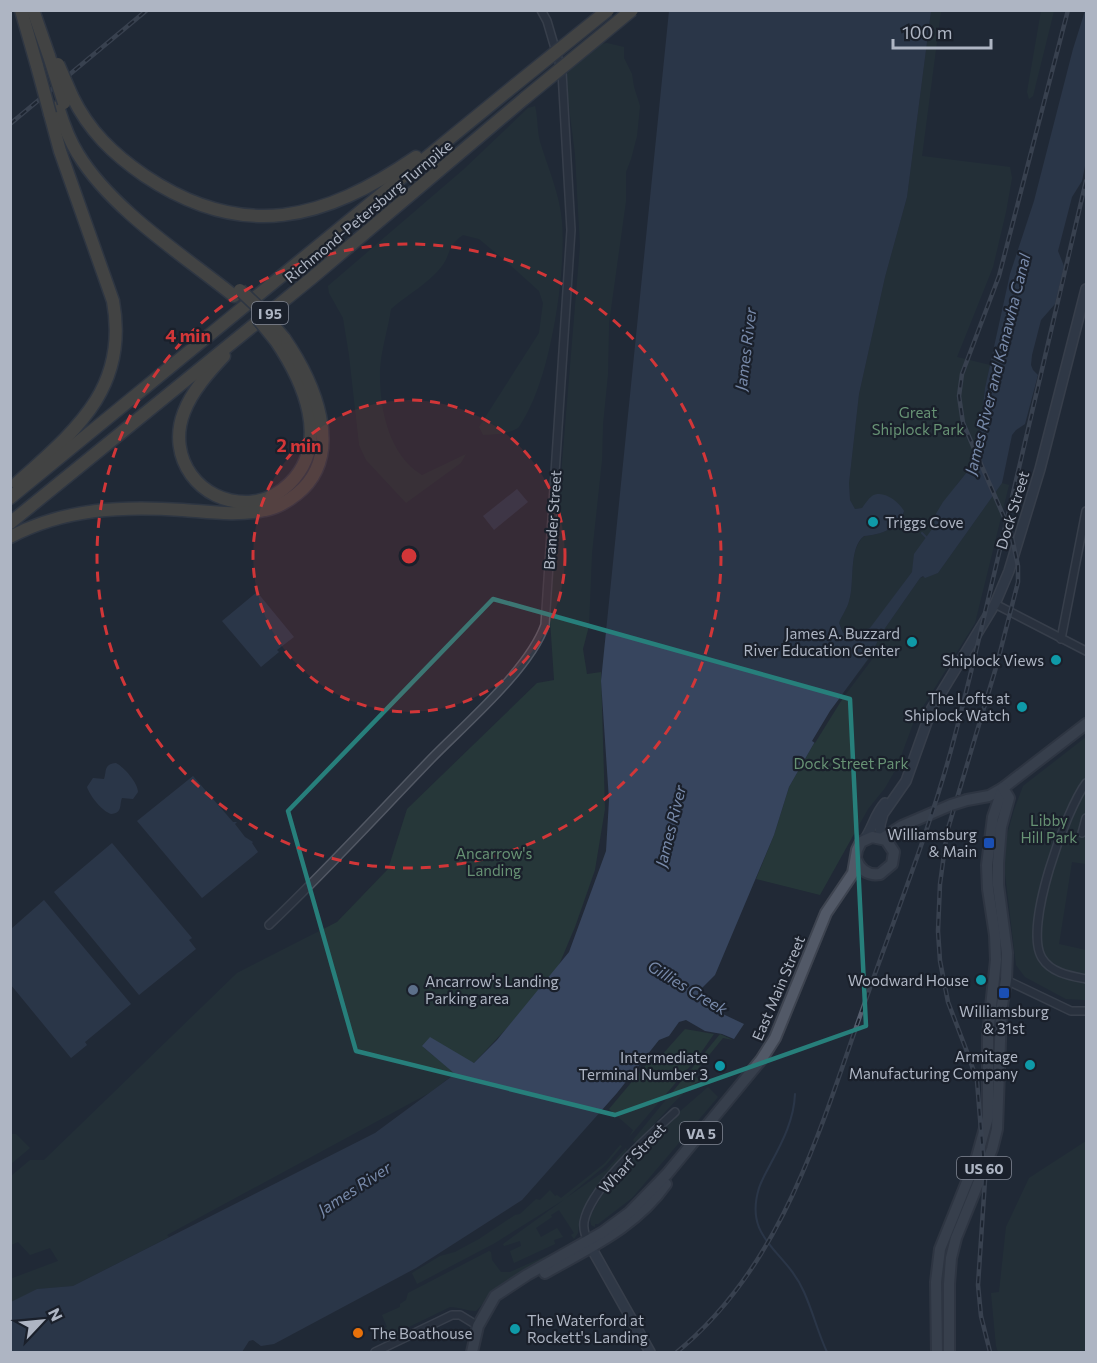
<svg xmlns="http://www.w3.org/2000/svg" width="1097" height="1363" font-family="Commissioner,sans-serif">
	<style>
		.green { fill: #263739 }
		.water { fill: #37455e }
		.pier { fill: #212936 }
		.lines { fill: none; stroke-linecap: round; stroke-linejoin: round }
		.stream { stroke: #37455e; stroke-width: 2 }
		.street-casing { stroke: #525864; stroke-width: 10 }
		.secondary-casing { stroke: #525864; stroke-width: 12 }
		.primary-casing { stroke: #3e4450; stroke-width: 14 }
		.highway-casing { stroke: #3f4551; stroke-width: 15 }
		.street { stroke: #343b47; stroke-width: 7 }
		.secondary { stroke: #424a59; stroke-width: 9 }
		.primary { stroke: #525967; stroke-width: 10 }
		.highway { stroke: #6c6352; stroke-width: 12 }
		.rail-casing { stroke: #565e6e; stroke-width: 4.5 }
		.rail { stroke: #1a202b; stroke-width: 2; stroke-dasharray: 7; stroke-linecap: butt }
		.primary-bridge-casing { stroke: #3e4450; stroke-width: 14; stroke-linecap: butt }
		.highway-bridge-casing { stroke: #3f4551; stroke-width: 15; stroke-linecap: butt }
		.primary-bridge { stroke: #525967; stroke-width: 10 }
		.highway-bridge { stroke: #6c6352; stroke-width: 12 }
		.marked { fill: none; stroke: #277f7b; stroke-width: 4.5; stroke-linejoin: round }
		.ring { fill: none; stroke: #d23638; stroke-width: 3; stroke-dasharray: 10 8 }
		.culture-dot { fill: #0f9aa8; stroke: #1a202b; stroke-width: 2 }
		.transit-dot { fill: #1a4fb4; stroke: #1a202b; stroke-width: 2 }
		.service-dot { fill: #5c6f8a; stroke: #1a202b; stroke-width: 2 }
		.food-dot { fill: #e8710a; stroke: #1a202b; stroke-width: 2 }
		.labels { text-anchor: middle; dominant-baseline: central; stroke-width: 4.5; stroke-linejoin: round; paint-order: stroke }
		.shield { fill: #1a202b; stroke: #828895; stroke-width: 1.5 }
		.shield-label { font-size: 14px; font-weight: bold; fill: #aeb5c3 }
		.street-label { font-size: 15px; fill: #aeb5c3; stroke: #1a202b }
		.park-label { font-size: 15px; fill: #679274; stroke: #1a202b }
		.poi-label { font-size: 15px; fill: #aeb5c3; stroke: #1a202b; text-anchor: end }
		.water-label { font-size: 16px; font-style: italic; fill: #788aaa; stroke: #1a202b }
		.centre { fill: #d23638; stroke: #1a202b; stroke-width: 3 }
		.ring-label { font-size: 18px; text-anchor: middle; font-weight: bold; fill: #d23638; stroke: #1a202b; stroke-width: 4.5; stroke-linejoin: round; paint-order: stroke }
	</style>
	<rect width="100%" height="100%" fill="#212936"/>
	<!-- green -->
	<g class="green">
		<path d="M931 11H941L922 156 1010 167 1012 178 1006 212 993 267 957 357 990 365 985 388 978 449 967 472 957 484 912 572 873 625 870 628 850 634 844 633 839 623C842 615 847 609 849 601 855 584 848 547 865 536 880 535 900 528 904 512L871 497 862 508 855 509 850 500 849 483 859 394 885 277 907 197Z"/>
		<path d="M1041 11H1054L1033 96 1029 99 1027 92Z"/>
		<path d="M607 43 624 47V58L632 74 634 87 640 106 637 136 631 159 626 172V201L609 323 608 374 603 424 602 460 592 553 589 626 583 649 587 674 601 672 605 809 595 870 575 927 553 979 474 1063 423 1047 455 1073 431 1092 167 1235 169 1237 73 1286 37 1289 11 1303 10 1279 58 1261 50 1248 30 1255 18 1242 11 1245V1176L30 1160H44L237 973 337 922 388 869 407 809 537 683 554 680 550 620 553 572 580 246 575 154 565 75 600 44Z"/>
		<path d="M535 106C538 118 537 131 540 142 548 168 560 195 562 222 566 273 551 371 526 415 524 418 521 424 519 427 510 434 494 435 483 435L479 427 539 333 543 303 539 291 508 263 479 239 463 235C446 247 452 252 442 266 428 284 408 294 391 309 388 329 381 350 380 370 379 406 388 455 422 475L466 454 461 463 406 503 366 460 359 445 349 355 343 318 329 293 328 286 464 169 528 108Z"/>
		<path d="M1002 483 1009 485 975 623 914 721 897 767 885 788 868 809 820 895 756 879 774 835 789 787 841 696 871 655 881 634 920 578 938 573Z"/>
		<path d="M1086 737V864L1072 862 1059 944 1086 950V1000L1066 999 1025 977 1016 965 1004 865 1007 835 1014 810 1023 786Z"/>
		<path d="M685 1029 714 1034 698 1057 629 1137 633 1130 609 1109 656 1053 660 1057Z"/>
		<path d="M720 1034 733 1040 723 1038 693 1075 700 1080C677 1096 658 1121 638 1141L634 1142 633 1140Z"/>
		<path d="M708 1087 718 1097 632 1198 598 1224H595V1227L591 1225 590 1217C595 1208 600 1198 606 1189 630 1152 674 1117 708 1087Z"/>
		<path d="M11 1134H16L30 1148 11 1164Z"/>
		<path d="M1086 1141V1352H998L996 1346 991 1293 999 1292 1006 1227 1029 1178Z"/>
		<path d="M620 1145 622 1146 606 1165 566 1198 606 1170 626 1148 627 1152 592 1192 580 1216 578 1233 574 1239 571 1235 574 1233 559 1210 551 1215 552 1217 536 1228 541 1237 557 1228 563 1237 554 1240 555 1244 514 1263 510 1251 521 1246 520 1241 504 1246 503 1244 565 1199 495 1243 417 1284 412 1273 440 1256 455 1252 479 1239 515 1215 520 1214 536 1199 540 1200 550 1190 555 1196 557 1195 561 1198 605 1163Z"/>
		<path d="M489 1251 491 1252 492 1260 501 1272H510L555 1252 498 1288 476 1311C467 1311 460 1307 450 1307L386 1338 383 1337 380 1331 387 1327 382 1315 400 1307V1304L406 1300 408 1293Z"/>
	</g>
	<!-- water -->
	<g class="water">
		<path d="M669 11H931L907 197 885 277 859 394 849 483 850 500 855 509 862 508C865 504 868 499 872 496 883 489 899 502 904 511 900 528 880 535 864 536 848 548 855 584 849 601 847 609 842 615 839 623L843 633 850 634 870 628 912 572 914 554 935 525 934 517 943 502 967 472 978 449 985 388 1010 274 1034 201 1073 49 1085 11H1086V161L1082 181 1072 197 1058 251 1064 266 1055 304 1041 320 1032 355 1031 365 1033 370 1038 375 1025 424 1016 430 1012 435 1002 483 938 573 925 578 923 576 920 578 881 634 871 655 841 696 789 787 774 835 715 975 698 992 699 997 725 1015 744 1024 734 1039 722 1034 705 1031 686 1020 679 1022 669 1036 659 1040 617 1093 522 1200 416 1268 274 1344 261 1346 253 1340 249 1341 242 1352H11V1302L37 1289 73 1286 375 1133 455 1074 422 1046 430 1037 474 1063 497 1040 569 952 606 851 609 800 601 681Z"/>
		<path d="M517 489 528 502 494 530 483 516Z"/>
		<path d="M257 592 294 637 277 650 279 652 261 667 222 621Z"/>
		<path d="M116 763C124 767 138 783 138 792L133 799 122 798C119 805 123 813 111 814 102 811 90 796 87 787L93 778 104 779C107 772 103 764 116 763Z"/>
		<path d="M193 776 233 822H237L235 824 245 837 253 842 252 843 258 852 202 898 137 821Z"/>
		<path d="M112 843 192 938 189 940 196 949 139 995 54 892Z"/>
		<path d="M44 900 131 1004 85 1042 87 1045 71 1058 11 985V929Z"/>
	</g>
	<!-- pier -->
	<path class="pier" d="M874 652 876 653 874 657 843 698 815 743 812 741 830 711Z"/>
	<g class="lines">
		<!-- stream -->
		<g class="stream">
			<path d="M922 533 926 537"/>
			<path d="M795 1094C794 1119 783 1141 771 1163 767 1171 762 1179 759 1188 743 1240 786 1250 804 1292 813 1312 818 1333 827 1352"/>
		</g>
		<!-- street casing -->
		<g class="street-casing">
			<g id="street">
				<path d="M995 604 1086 651"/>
				<path d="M1061 639 1086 511"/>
				<path d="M1086 783C1066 810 1023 927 1042 958 1051 973 1071 976 1086 979"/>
				<path d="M1082 833 1086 818"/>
				<path d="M269 925C325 872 377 815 431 759 465 724 529 670 545 625L571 230 562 72 547 21 541 10"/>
				<path d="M1004 979 1071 1011H1086"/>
				<path d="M587 1240C585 1234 583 1229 584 1222 590 1188 650 1135 675 1112"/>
				<path d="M375 1352 452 1315H460L478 1326"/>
			</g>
		</g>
		<!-- secondary casing -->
		<g class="secondary-casing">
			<g id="secondary">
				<path d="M881 838 880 825 883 814 906 781 932 708 995 604 1009 571 1040 469 1086 289"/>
				<path d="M865 839C873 827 875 814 885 803"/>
				<path d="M588 1242 650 1352"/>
			</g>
		</g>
		<!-- primary casing -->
		<g class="primary-casing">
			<g id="primary">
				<path d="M967 800 989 796 1003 788 1086 724"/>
				<path d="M883 838 902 826 951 805"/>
				<path d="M545 1273C590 1247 636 1227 666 1184"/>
				<path d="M472 1352 478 1326 495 1296 527 1275 603 1232 630 1212 667 1174 761 1060 775 1038 826 913 853 873 857 850 861 842 872 837 886 840 894 852 892 864 880 874C868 876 860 870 856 859"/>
				<path d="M937 1352 936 1282 940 1249 977 1157 988 1117V1035L996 960 995 935 988 889 987 865 993 817 1003 788"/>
				<path d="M949 1352V1284L951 1258 956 1238 992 1149 997 1129 1001 1012 1006 980 1007 953 998 885V863L1001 827 1009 798 1003 788"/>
			</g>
		</g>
		<!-- highway casing -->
		<g class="highway-casing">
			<g id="highway">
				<path d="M21 10 37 66"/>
				<path d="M33 10 49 56"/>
				<path d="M72 96C89 131 113 154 145 176 244 242 324 220 416 157"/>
				<path d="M58 107C63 123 69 140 78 154 112 210 183 255 234 296"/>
				<path d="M224 356C209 372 192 391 184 412 166 458 200 504 249 502 265 501 279 494 290 483 331 442 303 381 276 341"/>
				<path d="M17 483C76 430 129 388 113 301L60 151 50 114"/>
				<path d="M10 498 515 85"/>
				<path d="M10 523 313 277 525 98"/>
				<path d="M10 537C65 508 123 506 183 510 210 512 238 516 265 510 277 508 287 502 297 494 347 454 313 380 284 338"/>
			</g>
		</g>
		<!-- street -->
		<use href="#street" class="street"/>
		<!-- secondary -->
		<use href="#secondary" class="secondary"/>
		<!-- primary -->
		<use href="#primary" class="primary"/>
		<!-- highway -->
		<use href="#highway" class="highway"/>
		<!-- rail casing -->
		<g class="rail-casing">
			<g id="rail">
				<path d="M10 124 147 10"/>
				<path d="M677 1352C784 1264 820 1128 865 1002 895 916 931 827 954 739 971 676 985 612 1000 549 1029 426 1058 303 1086 181"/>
				<path d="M990 1352 981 1316 978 1285 985 1180 977 1081 969 1057 948 1002 940 961 938 931 940 884 947 832 997 664 1018 582V566L1011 533 963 423 959 396 962 374 999 276 1068 10"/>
			</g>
		</g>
		<!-- rail -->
		<use href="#rail" class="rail"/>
		<!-- primary-bridge casing -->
		<g class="primary-bridge-casing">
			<path id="primary-bridge" d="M951 805 967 800"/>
		</g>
		<!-- highway-bridge casing -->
		<g class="highway-bridge-casing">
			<g id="highway-bridge">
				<path d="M49 56 64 103"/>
				<path d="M58 64 72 96"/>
				<path d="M37 66 50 114"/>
				<path d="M515 85 608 10"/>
				<path d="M525 98 632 10"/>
				<path d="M240 290 259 308 284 338"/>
				<path d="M258 319 276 341"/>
			</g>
		</g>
		<!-- primary-bridge -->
		<use href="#primary-bridge" class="primary-bridge"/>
		<!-- highway-bridge -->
		<use href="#highway-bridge" class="highway-bridge"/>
	</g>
	<!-- marked area -->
	<path d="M0 0H1097V1363H0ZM493 599 850 699 866 1026 615 1115 356 1051 288 811Z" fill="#212936" fill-opacity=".55" fill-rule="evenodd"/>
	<path class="marked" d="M493 599 850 699 866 1026 615 1115 356 1051 288 811Z"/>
	<!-- distance rings -->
	<circle cx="409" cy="556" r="156" fill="#d23638" fill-opacity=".12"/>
	<g class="ring">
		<circle cx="409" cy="556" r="156"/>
		<circle cx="409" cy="556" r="312"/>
	</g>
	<!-- markers -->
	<g class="culture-dot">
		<circle cx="873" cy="522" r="6"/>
		<circle cx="912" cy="642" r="6"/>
		<circle cx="1056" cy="660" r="6"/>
		<circle cx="1022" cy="707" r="6"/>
		<circle cx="981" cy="980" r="6"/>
		<circle cx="1030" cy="1065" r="6"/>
		<circle cx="720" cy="1066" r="6"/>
		<circle cx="515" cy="1329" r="6"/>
	</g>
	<g class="transit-dot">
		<rect x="983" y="837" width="12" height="12" rx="3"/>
		<rect x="998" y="987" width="12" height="12" rx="3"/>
	</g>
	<circle class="service-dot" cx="413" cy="990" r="6"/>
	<circle class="food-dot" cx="358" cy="1333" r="6"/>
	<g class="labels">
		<!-- shield labels -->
		<g class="shield">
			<rect x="252" y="302" width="36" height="22" rx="4.5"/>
			<rect x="680" y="1122" width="42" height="22" rx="4.5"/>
			<rect x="957" y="1157" width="54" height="22" rx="4.5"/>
		</g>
		<g class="shield-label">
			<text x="270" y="313">I 95</text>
			<text x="701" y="1133">VA 5</text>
			<text x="984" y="1168">US 60</text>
		</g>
		<!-- street labels -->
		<g class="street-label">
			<text transform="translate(368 211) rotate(-40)">Richmond-Petersburg Turnpike</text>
			<text transform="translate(1012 510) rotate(-73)">Dock Street</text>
			<text transform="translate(552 520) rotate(-86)">Brander Street</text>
			<text transform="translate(778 988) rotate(-67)">East Main Street</text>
			<text transform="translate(632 1158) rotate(-47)">Wharf Street</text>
		</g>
		<!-- park labels -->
		<g class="park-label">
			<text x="918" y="412">Great<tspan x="918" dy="17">Shiplock Park</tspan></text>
			<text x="851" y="763">Dock Street Park</text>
			<text x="1049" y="820">Libby<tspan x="1049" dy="17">Hill Park</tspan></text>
			<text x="494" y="853">Ancarrow's<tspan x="494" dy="17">Landing</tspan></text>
		</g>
		<!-- poi labels -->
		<g class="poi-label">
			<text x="885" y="522" text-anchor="start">Triggs Cove</text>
			<text x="900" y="633">James A. Buzzard<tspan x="900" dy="17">River Education Center</tspan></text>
			<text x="1044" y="660">Shiplock Views</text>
			<text x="1010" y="698">The Lofts at<tspan x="1010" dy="17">Shiplock Watch</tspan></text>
			<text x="977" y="834">Williamsburg<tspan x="977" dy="17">&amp; Main</tspan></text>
			<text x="969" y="980">Woodward House</text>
			<text x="425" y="981" text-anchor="start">Ancarrow's Landing<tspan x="425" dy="17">Parking area</tspan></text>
			<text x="1004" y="1011" text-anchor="middle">Williamsburg<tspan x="1004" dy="17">&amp; 31st</tspan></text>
			<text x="1018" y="1056">Armitage<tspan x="1018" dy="17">Manufacturing Company</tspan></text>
			<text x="708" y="1057">Intermediate<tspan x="708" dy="17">Terminal Number 3</tspan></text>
			<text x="527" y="1320" text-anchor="start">The Waterford at<tspan x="527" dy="17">Rockett's Landing</tspan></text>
			<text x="370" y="1333" text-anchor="start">The Boathouse</text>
		</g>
		<!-- water labels -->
		<g class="water-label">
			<text transform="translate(745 349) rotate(-83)">James River</text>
			<text transform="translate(997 364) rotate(-76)">James River and Kanawha Canal</text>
			<text transform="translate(670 826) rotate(-76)">James River</text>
			<text transform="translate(688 987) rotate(31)">Gillies Creek</text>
			<text transform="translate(354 1188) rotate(-33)">James River</text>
		</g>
	</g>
	<circle cx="409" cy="556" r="9" class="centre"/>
	<g class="ring-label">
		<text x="188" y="342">4 min</text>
		<text x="299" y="452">2 min</text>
	</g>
	<!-- border -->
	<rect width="1097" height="1363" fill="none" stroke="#aeb5c3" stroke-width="24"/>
	<!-- north arrow -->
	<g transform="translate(42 1321) rotate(64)" stroke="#1a202b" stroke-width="4.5" paint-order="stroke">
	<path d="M0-4.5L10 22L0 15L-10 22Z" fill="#aeb5c3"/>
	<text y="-9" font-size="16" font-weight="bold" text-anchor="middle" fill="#aeb5c3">N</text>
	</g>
	<!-- scale -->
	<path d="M893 39v9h98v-9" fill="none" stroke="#aeb5c3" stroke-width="3"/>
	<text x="902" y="39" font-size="18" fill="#aeb5c3" stroke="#1a202b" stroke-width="4.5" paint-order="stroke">100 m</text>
</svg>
